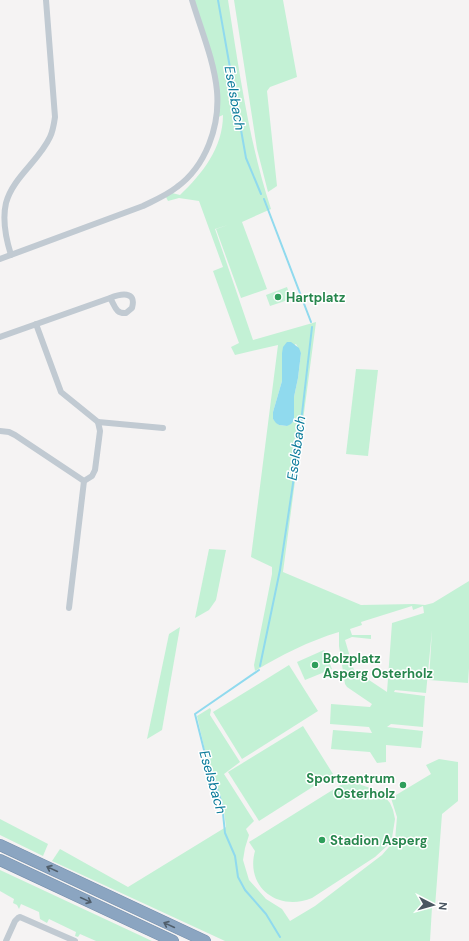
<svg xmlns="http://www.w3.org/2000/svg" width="469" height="941" font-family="'DM Sans',sans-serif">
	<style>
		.green { fill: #c3f1d5; fill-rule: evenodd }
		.water { fill: #90daee }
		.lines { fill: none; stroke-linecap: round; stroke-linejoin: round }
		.stream { stroke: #90daee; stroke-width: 2 }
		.highway-casing { stroke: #7690ad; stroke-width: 12 }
		.street { stroke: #c1cad2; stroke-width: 6 }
		.highway { stroke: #8ba5c1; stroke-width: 11 }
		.oneway { stroke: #505e6b }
		.leisure-dot { fill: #2e9e5b; stroke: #fff; stroke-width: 1.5 }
		.labels { text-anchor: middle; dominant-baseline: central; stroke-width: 3; stroke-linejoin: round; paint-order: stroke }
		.leisure-label { font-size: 13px; font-weight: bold; fill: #27864d; stroke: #fff; text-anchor: start }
		.water-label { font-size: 14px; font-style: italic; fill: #0c7c9b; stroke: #fff }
	</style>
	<rect width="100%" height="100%" fill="#f5f3f3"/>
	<!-- green -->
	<g class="green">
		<path d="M192 0H228C239 70 249 142 271 209L242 222 267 289 241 298 216 229 228 225 215 229 253 340 316 322 283 572 361 605 414 604 425 605 433 603 469 581V668L468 683 429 680 432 630 426 693 395 690 394 692 425 696 423 727 391 724 387 727 423 731 421 748 386 745V762L377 763 370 752 331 749 333 730 372 733 369 727 330 724 331 704 370 707 372 704 347 687 345 684 339 646V632C309 641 281 655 255 671L254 665 272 574V567L251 557 278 345 235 355 231 347 239 343 213 271 223 267 199 201 179 198 168 201 165 195 172 193 180 195C202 174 223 148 223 115L216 118 217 90ZM296 344 301 353 298 378 294 397V413L287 426 279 425 273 419V412L282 381V353ZM412 606 413 610 423 606 424 613 392 623 387 692 354 670 345 640 352 637 371 639V635H352L350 629 362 625 361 622Z"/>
		<path d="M234 0H283L297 77 270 87 267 91 277 186 268 192 257 149Z"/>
		<path d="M287 287 291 299 270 306 266 295Z"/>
		<path d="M356 369 378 370 368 456 346 454Z"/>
		<path d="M209 549 226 550 216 600 209 610 195 618Z"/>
		<path d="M180 627 162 730 147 739 169 634Z"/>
		<path d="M324 650 332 669 305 680 297 662Z"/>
		<path d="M289 665 318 711 242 759 213 712Z"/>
		<path d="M210 708 211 710 210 715 240 762 224 774 254 821 246 829 249 835 245 848 243 860 249 880 266 899 282 909 290 921 315 906 382 855 395 840 397 817 391 798 431 774 426 765 439 759 458 762V801L442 814 435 907H432L430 941H225L52 861 60 849 128 887 226 827 223 804 205 751 197 716Z"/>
		<path d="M303 726 333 774 259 821 228 772Z"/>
		<path d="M355 776 361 785 377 790 384 796 390 803 393 810 395 819 392 838 387 846 375 857 312 898C278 912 245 887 255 851L249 842Z"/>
		<path d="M0 819 48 844 43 856 0 835Z"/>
		<path d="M0 870 152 941H96L80 934 78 937 75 936 76 932 49 919 47 923 40 919 39 912 21 904 19 909 17 905 13 903 14 899 0 891Z"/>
	</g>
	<!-- water -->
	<path class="water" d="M287 342H291L299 348 301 353 298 378 294 397V420L291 424 287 426 279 425 276 423 273 419V412L282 381V353L283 347Z"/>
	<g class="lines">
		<!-- stream -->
		<g class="stream">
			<path d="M218 0 246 158 261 194"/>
			<path d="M264 199 311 322"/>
			<path d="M280 570 297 457 312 327"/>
			<path d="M260 666 280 570"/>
			<path d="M259 670 195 714 211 778 215 782 222 804 225 833 235 856 238 877 245 890 266 914 280 937"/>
		</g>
		<!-- highway casing -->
		<g class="highway-casing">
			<g id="highway">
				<path d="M0 845 205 941"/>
				<path d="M0 860 173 941"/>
			</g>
		</g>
		<!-- street -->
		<g class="street">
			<path d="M11 255C6 239 2 220 6 203 13 177 39 161 50 137 53 131 54 124 55 117L46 0"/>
			<path d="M0 259 143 206C155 200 167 195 177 187 206 166 220 126 217 91 214 60 201 30 192 0"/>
			<path d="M0 337 110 298C120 294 137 290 132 308L126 313C115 314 115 305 110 298"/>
			<path d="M98 422 163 428"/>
			<path d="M0 431 9 432 15 435 84 481 92 476 95 470 100 431 98 422 61 392 36 324"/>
			<path d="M69 608 84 481"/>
			<path d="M6 941 15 921 18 918 20 917 75 941"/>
		</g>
		<!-- highway -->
		<use href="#highway" class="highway"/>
	</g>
	<!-- one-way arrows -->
	<defs><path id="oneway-shaft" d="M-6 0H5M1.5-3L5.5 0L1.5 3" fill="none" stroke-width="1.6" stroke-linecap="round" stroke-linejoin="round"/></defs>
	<g class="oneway">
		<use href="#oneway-shaft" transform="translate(52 869) rotate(-155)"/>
		<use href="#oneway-shaft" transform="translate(86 900) rotate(25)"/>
		<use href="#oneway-shaft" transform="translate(169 925) rotate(-155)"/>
	</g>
	<!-- markers -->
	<g class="leisure-dot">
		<circle cx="278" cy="297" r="4"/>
		<circle cx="315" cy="665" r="4"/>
		<circle cx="403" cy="785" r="4"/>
		<circle cx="322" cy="840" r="4"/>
	</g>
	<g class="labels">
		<!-- leisure labels -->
		<g class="leisure-label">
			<text x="286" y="297">Hartplatz</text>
			<text x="323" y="658">Bolzplatz<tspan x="323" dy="15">Asperg Osterholz</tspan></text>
			<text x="395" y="778" text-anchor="end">Sportzentrum<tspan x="395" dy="15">Osterholz</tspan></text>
			<text x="330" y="840">Stadion Asperg</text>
		</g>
		<!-- water labels -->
		<g class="water-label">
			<text transform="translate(235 98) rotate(80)">Eselsbach</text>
			<text transform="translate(296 448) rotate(-82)">Eselsbach</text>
			<text transform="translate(213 782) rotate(74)">Eselsbach</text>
		</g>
	</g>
	<!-- north arrow -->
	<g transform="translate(433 905) rotate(96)" stroke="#ffffff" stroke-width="3" paint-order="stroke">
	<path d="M0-3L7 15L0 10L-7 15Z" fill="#4a5661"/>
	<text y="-6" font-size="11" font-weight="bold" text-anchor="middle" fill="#4a5661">N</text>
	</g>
</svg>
